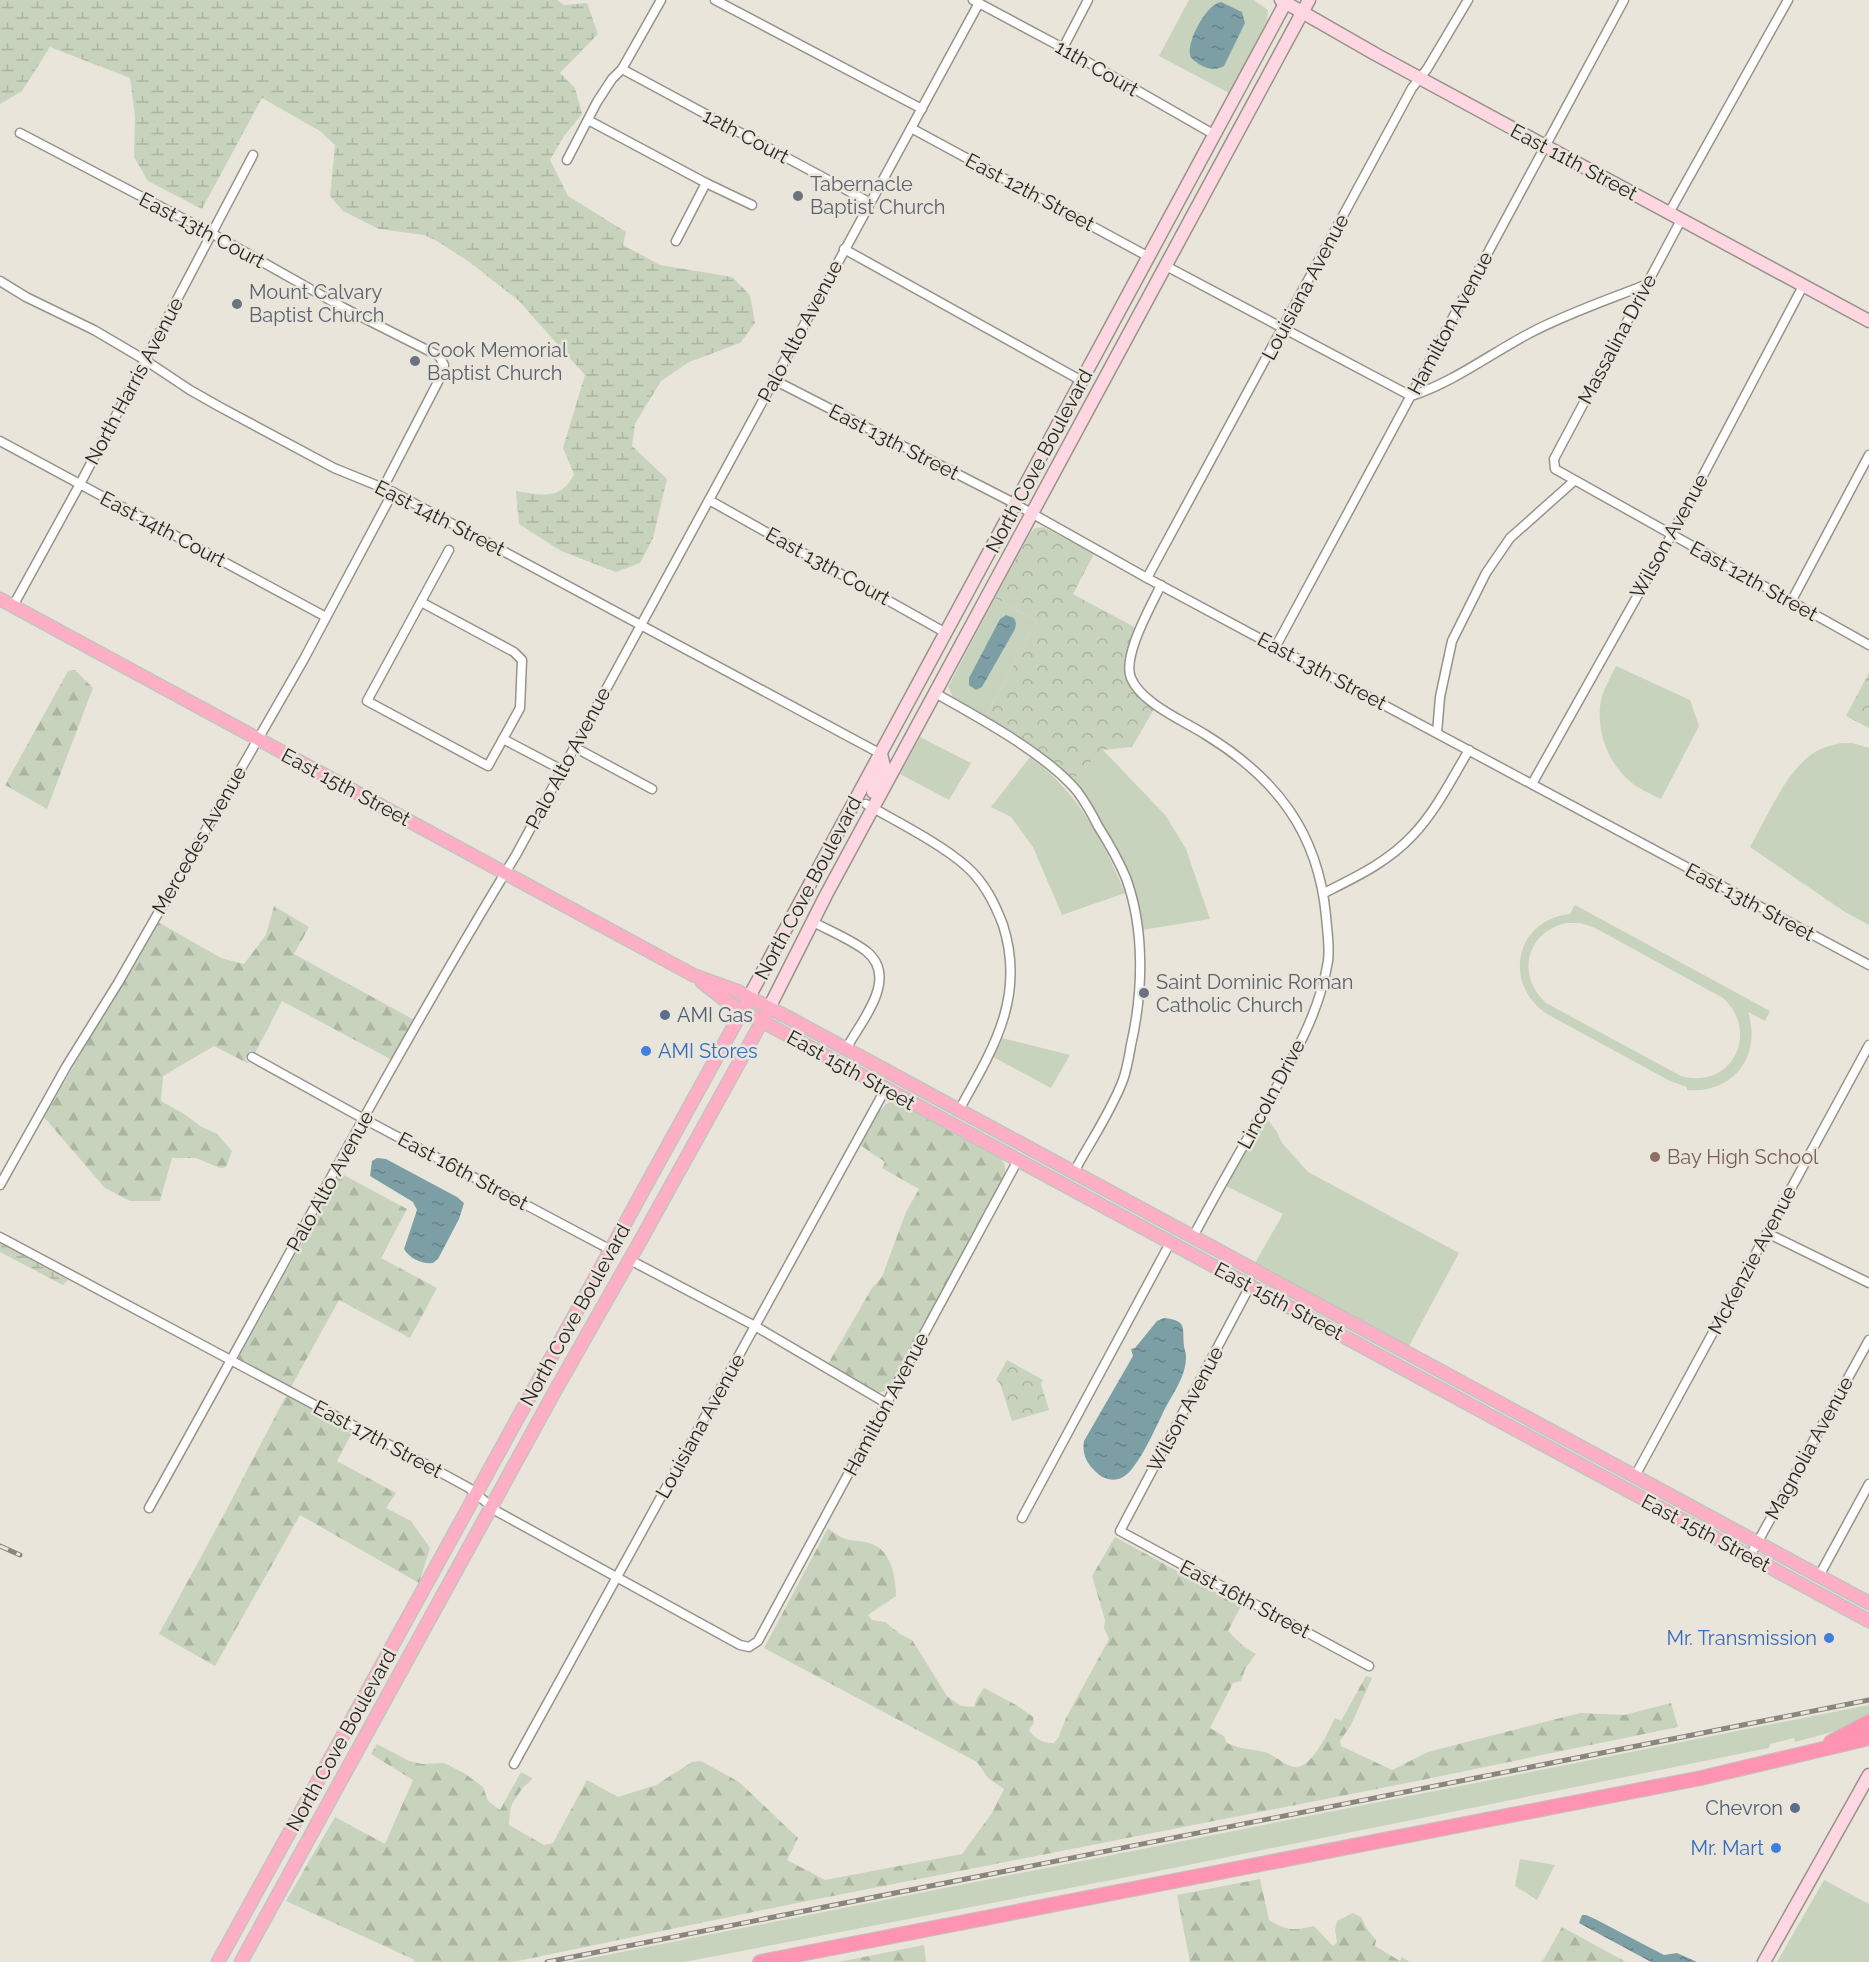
<svg xmlns="http://www.w3.org/2000/svg" width="1869" height="1962" font-family="Raleway,sans-serif">
	<style>
		.grass { fill: #c7d3bd; fill-rule: evenodd }
		.forest { fill: url(#forest-firs) }
		.wetland { fill: url(#wetland-marsh) }
		.park { fill: url(#park-crowns) }
		.water { fill: url(#water-ripples) }
		.lines { fill: none; stroke-linecap: round; stroke-linejoin: round }
		.minor-casing { stroke: #97938a; stroke-width: 11 }
		.secondary-casing { stroke: #97938a; stroke-width: 15 }
		.primary-casing { stroke: #c3c3c1; stroke-width: 15 }
		.trunk-casing { stroke: #c3c3c1; stroke-width: 16 }
		.minor { stroke: #fff; stroke-width: 8 }
		.secondary { stroke: #ffd7e2; stroke-width: 12 }
		.primary { stroke: #ffafc5; stroke-width: 12 }
		.trunk { stroke: #ff94b2; stroke-width: 14 }
		.rail-casing { stroke: #89867f; stroke-width: 5 }
		.rail { stroke: #e9e5db; stroke-width: 3; stroke-dasharray: 9; stroke-linecap: butt }
		.worship-dot { fill: #6b7280; stroke: #e9e5db; stroke-width: 2 }
		.service-dot { fill: #5c6f8a; stroke: #e9e5db; stroke-width: 2 }
		.shop-dot { fill: #3f7fe0; stroke: #e9e5db; stroke-width: 2 }
		.education-dot { fill: #8d6e63; stroke: #e9e5db; stroke-width: 2 }
		.labels { text-anchor: middle; dominant-baseline: central; stroke-width: 5; stroke-linejoin: round; paint-order: stroke }
		.street-label { font-size: 20px; fill: #292723; stroke: #e9e5db }
		.worship-label { font-size: 20px; fill: #5b616d; stroke: #e9e5db; text-anchor: start }
		.service-label { font-size: 20px; fill: #4e5e75; stroke: #e9e5db; text-anchor: start }
		.shop-label { font-size: 20px; fill: #366cbe; stroke: #e9e5db; text-anchor: end }
		.education-label { font-size: 20px; fill: #785e54; stroke: #e9e5db; text-anchor: start }
	</style>
	<defs>
		<pattern id="forest-firs" width="22" height="20" patternUnits="userSpaceOnUse" patternTransform="scale(1.5)"><rect width="22" height="20" fill="#c7d3bd"/><path d="M5 1l3.5 6h-7zM16 11l3.5 6h-7z" fill="#abb5a2"/></pattern>
		<pattern id="wetland-marsh" width="20" height="14" patternUnits="userSpaceOnUse" patternTransform="scale(1.5)"><rect width="20" height="14" fill="#c7d3bd"/><path d="M1 5h8M5 5V1M11 12h8M15 12V8" fill="none" stroke="#abb5a2"/></pattern>
		<pattern id="park-crowns" width="20" height="18" patternUnits="userSpaceOnUse" patternTransform="scale(1.5)"><rect width="20" height="18" fill="#c7d3bd"/><path d="M2 6a3 3 0 1 1 6 0M12 15a3 3 0 1 1 6 0" fill="none" stroke="#abb5a2"/></pattern>
		<pattern id="water-ripples" width="26" height="14" patternUnits="userSpaceOnUse" patternTransform="scale(1.5)"><rect width="26" height="14" fill="#7c9fa6"/><path d="M2 4q2-2 4 0t4 0M15 11q2-2 4 0t4 0" fill="none" stroke="#668287"/></pattern>
	</defs>
	<rect width="100%" height="100%" fill="#e9e5db"/>
	<!-- grass -->
	<g class="grass">
		<path d="M1189 0H1254L1268 10 1267 21 1229 93 1159 56Z"/>
		<path d="M995 598 1037 621 985 718 953 697 948 687Z"/>
		<path d="M1616 666 1690 700 1699 726 1661 799C1651 794 1641 790 1632 783 1607 764 1594 726 1602 696 1606 685 1611 676 1616 666Z"/>
		<path d="M920 737 971 763 949 800 900 774Z"/>
		<path d="M1842 743H1853L1869 748V925L1845 912 1750 847C1766 819 1785 773 1812 754 1820 748 1832 745 1842 743Z"/>
		<path d="M1103 750 1166 816 1186 849 1210 919 1142 930 1130 875 1091 803 1073 780Z"/>
		<path d="M1030 757C1078 792 1103 840 1125 893L1062 915 1033 847 1011 817 991 807Z"/>
		<path d="M1575 905 1770 1011 1765 1021 1748 1012C1762 1055 1734 1094 1687 1090V1087L1670 1081 1547 1014C1502 984 1515 920 1570 914ZM1567 923H1581L1595 928 1723 998C1761 1033 1731 1090 1681 1076L1546 1003C1515 975 1527 931 1567 923Z"/>
		<path d="M1002 1038 1070 1055 1051 1088 993 1057Z"/>
		<path d="M1265 1116 1277 1132 1282 1143 1308 1172 1459 1253 1409 1346 1255 1263 1283 1214 1226 1186Z"/>
		<path d="M1869 1705V1715L1843 1729 1795 1742 1794 1738 1770 1744 1769 1748 1153 1872 684 1962H571Z"/>
		<path d="M1520 1859 1555 1865 1537 1900 1515 1886Z"/>
		<path d="M1824 1880 1869 1904V1962H1777Z"/>
	</g>
	<!-- forest -->
	<g class="forest">
		<path d="M75 670 93 688 47 809 5 785 68 671Z"/>
		<path d="M274 906 309 927 294 954 416 1021 392 1060 282 1001 255 1053 250 1050 245 1059 249 1064 214 1046 163 1076 161 1101 186 1115 200 1126 217 1134 232 1151 226 1167 220 1168 196 1158H172L160 1201H130L105 1188 44 1117 158 922 221 958 244 964 266 935Z"/>
		<path d="M889 1102 898 1103 998 1157C1006 1163 1006 1167 1004 1177L892 1384C889 1389 886 1392 880 1392 868 1392 839 1371 828 1364L872 1288 882 1277 906 1212 919 1189 882 1168 885 1162 860 1145 877 1113Z"/>
		<path d="M340 1173 407 1209 381 1258 437 1288 410 1338 339 1300 291 1387 238 1359Z"/>
		<path d="M286 1396 353 1431 337 1461 396 1493 386 1508 411 1521 430 1548 419 1583 300 1515 215 1666 159 1634 220 1522Z"/>
		<path d="M828 1528C849 1547 858 1536 876 1546 892 1555 896 1579 896 1596L868 1615 872 1620 885 1622 900 1634 912 1640 947 1696 961 1706 974 1707 977 1698 984 1688 1016 1705 1033 1717 1034 1723 1029 1730C1034 1738 1044 1744 1054 1743L1058 1738 1066 1718 1109 1639 1104 1628 1105 1620 1092 1576 1115 1537 1241 1606 1228 1631 1243 1646 1256 1654 1245 1669 1241 1681 1233 1683 1210 1728 1224 1736 1227 1743C1239 1749 1252 1749 1264 1752 1274 1754 1284 1765 1294 1767 1312 1769 1328 1732 1335 1718L1341 1721 1366 1676 1372 1678 1351 1725 1340 1741 1341 1746 1392 1770 1428 1752 1580 1713 1624 1715 1671 1703 1678 1727 1417 1781 792 1904 513 1962H414L415 1960 286 1901 335 1817 385 1844 413 1780 371 1754 377 1744 409 1761 422 1764 444 1763 464 1773 483 1787 488 1801 500 1810 521 1772 532 1778C529 1784 525 1784 522 1789 511 1805 510 1805 509 1825L544 1845 553 1843 587 1780 618 1797 656 1785 692 1762 701 1761 739 1782 798 1838 787 1860 825 1880 962 1854 992 1813 1004 1789 988 1778 977 1762 764 1648Z"/>
		<path d="M1260 1879 1269 1920C1287 1931 1294 1931 1314 1926L1333 1946 1337 1942 1335 1930 1337 1921 1353 1913 1361 1917 1367 1929 1376 1940 1375 1946 1400 1961 1402 1957 1410 1962H1190L1177 1895Z"/>
		<path d="M1562 1927 1626 1962H1542Z"/>
		<path d="M924 1945 926 1962H839Z"/>
	</g>
	<!-- wetland -->
	<g class="wetland">
		<path d="M0 0H557L564 5 587 3 598 34 560 73 575 88 582 114 564 136 550 160 568 196 626 232 623 245 660 265 732 277 750 295 755 323 740 343 689 362 661 381 635 424 632 446 667 479 653 538 640 563 616 572 561 551 519 524 516 491C540 495 562 501 574 474L563 448 585 375 518 300 468 261 437 241 424 235 379 229 343 211 330 196 335 145 320 131 262 98 202 209 148 181 134 157 135 116 130 78 50 47 22 91 0 104Z"/>
		<path d="M0 1243 68 1280 63 1285 0 1252Z"/>
	</g>
	<!-- park -->
	<g class="park">
		<path d="M1043 527 1094 554 1073 594 1136 628C1120 663 1119 686 1154 709L1132 747 1103 750 1073 780 1035 747 985 718 1037 621 995 598 1031 532 1035 528Z"/>
		<path d="M1869 673V728L1846 716Z"/>
		<path d="M1007 1360 1043 1380 1041 1384 1049 1410 1012 1421 1000 1383 996 1380Z"/>
	</g>
	<!-- water -->
	<g class="water">
		<path d="M1221 2 1242 12 1245 23 1224 66C1212 73 1200 66 1191 58 1184 45 1206 4 1221 2Z"/>
		<path d="M1006 615 1014 618 1016 623 1015 629 982 687 976 690 969 685V678L1000 619Z"/>
		<path d="M377 1158 386 1159 457 1197 464 1203 459 1219 438 1259 433 1263C422 1264 410 1259 404 1249L417 1210 413 1202 370 1176 372 1161Z"/>
		<path d="M1164 1318C1188 1321 1182 1327 1184 1346 1184 1349 1186 1352 1186 1355 1187 1377 1171 1395 1162 1415 1155 1429 1137 1470 1123 1477 1113 1483 1101 1478 1094 1470 1086 1462 1082 1453 1084 1441L1133 1356 1131 1349 1135 1348 1157 1321Z"/>
		<path d="M1582 1915H1586L1595 1919 1664 1955 1677 1953 1697 1962H1651L1579 1923Z"/>
	</g>
	<g class="lines">
		<!-- minor casing -->
		<g class="minor-casing">
			<g id="minor">
				<path d="M715 0 922 109"/>
				<path d="M973 0 1063 48 1215 135"/>
				<path d="M1063 48 1088 0"/>
				<path d="M622 69 869 202"/>
				<path d="M588 120 706 183 752 205"/>
				<path d="M911 128 1149 257"/>
				<path d="M20 133 211 233 344 308 439 356 444 365 441 376 383 488"/>
				<path d="M567 160 597 102 612 79 622 69 661 0"/>
				<path d="M1669 213 1788 0"/>
				<path d="M1681 220 1554 459 1555 469 1869 645"/>
				<path d="M676 241 706 183"/>
				<path d="M844 249 1082 381"/>
				<path d="M1166 266 1411 396C1454 382 1490 354 1530 333 1566 314 1607 300 1645 285"/>
				<path d="M0 281 26 297 94 330 145 360 190 390 220 407 334 468 393 492 881 754"/>
				<path d="M774 380 1008 500 1147 578 1869 965"/>
				<path d="M0 441 326 617"/>
				<path d="M709 500 946 633"/>
				<path d="M449 550 367 701 488 766 503 739 562 770"/>
				<path d="M1147 578 1412 88 1427 69 1468 0"/>
				<path d="M1161 585C1151 606 1122 656 1131 678 1141 703 1184 721 1206 735 1276 778 1318 832 1326 916 1327 931 1330 946 1328 961 1320 1012 1293 1058 1268 1102 1243 1147 1217 1191 1193 1237"/>
				<path d="M421 602 514 652 522 660 520 708 503 739"/>
				<path d="M1791 602 1869 455"/>
				<path d="M13 606 80 484 253 155"/>
				<path d="M1276 646 1624 0"/>
				<path d="M935 693C979 718 1045 753 1077 791 1085 802 1092 814 1098 826 1108 842 1119 861 1126 878 1145 930 1143 992 1131 1045 1129 1056 1127 1069 1123 1080 1111 1112 1090 1142 1074 1172"/>
				<path d="M1437 733 1440 697 1452 641 1486 573 1510 538 1574 481"/>
				<path d="M574 747 652 789"/>
				<path d="M1532 784 1671 536 1803 286"/>
				<path d="M866 804C896 821 943 845 967 867 985 883 995 904 1003 925 1026 997 993 1049 959 1110"/>
				<path d="M1324 893C1356 877 1388 862 1413 835 1436 811 1452 778 1469 750"/>
				<path d="M813 922C830 931 850 939 866 951 900 978 861 1021 846 1049"/>
				<path d="M252 1057 364 1119 611 1250"/>
				<path d="M0 1185 66 1067 118 983 304 659 393 492"/>
				<path d="M1767 1233 1869 1283"/>
				<path d="M0 1237 416 1459 469 1488 498 1512 740 1645 749 1647 758 1641 1018 1160"/>
				<path d="M630 1260 755 1326 886 1403"/>
				<path d="M1250 1286 1120 1531 1369 1666"/>
				<path d="M1635 1476 1869 1045"/>
				<path d="M149 1508C271 1291 386 1068 516 855L979 3"/>
				<path d="M1022 1518 1170 1243"/>
				<path d="M1750 1556 1869 1340"/>
				<path d="M1819 1576 1869 1484"/>
				<path d="M514 1764 886 1088"/>
			</g>
		</g>
		<!-- secondary casing -->
		<g class="secondary-casing">
			<g id="secondary">
				<path d="M1281 0 1377 55 1869 321"/>
				<path d="M873 792 884 766 881 754"/>
				<path d="M749 997 1287 0"/>
				<path d="M769 1008 826 895 1309 0"/>
				<path d="M1764 1962 1869 1775"/>
			</g>
		</g>
		<!-- primary casing -->
		<g class="primary-casing">
			<g id="primary">
				<path d="M0 599 693 975 737 991 791 1019 1869 1603"/>
				<path d="M702 982 730 1004 1869 1621"/>
				<path d="M218 1962 746 1004"/>
				<path d="M241 1962 555 1391 638 1245 765 1016"/>
			</g>
		</g>
		<!-- trunk casing -->
		<g class="trunk-casing">
			<g id="trunk">
				<path d="M1831 1742 1869 1722"/>
				<path d="M760 1962 1701 1778 1869 1738"/>
			</g>
		</g>
		<!-- minor -->
		<use href="#minor" class="minor"/>
		<!-- secondary -->
		<use href="#secondary" class="secondary"/>
		<!-- primary -->
		<use href="#primary" class="primary"/>
		<!-- trunk -->
		<use href="#trunk" class="trunk"/>
		<!-- rail casing -->
		<g class="rail-casing">
			<g id="rail">
				<path d="M0 1546 20 1555"/>
				<path d="M547 1962 1869 1700"/>
			</g>
		</g>
		<!-- rail -->
		<use href="#rail" class="rail"/>
	</g>
	<!-- markers -->
	<g class="worship-dot">
		<circle cx="798" cy="196" r="6"/>
		<circle cx="237" cy="304" r="6"/>
		<circle cx="415" cy="361" r="6"/>
		<circle cx="1144" cy="993" r="6"/>
	</g>
	<g class="service-dot">
		<circle cx="665" cy="1015" r="6"/>
		<circle cx="1795" cy="1808" r="6"/>
	</g>
	<g class="shop-dot">
		<circle cx="646" cy="1051" r="6"/>
		<circle cx="1829" cy="1638" r="6"/>
		<circle cx="1776" cy="1848" r="6"/>
	</g>
	<circle class="education-dot" cx="1655" cy="1157" r="6"/>
	<g class="labels">
		<!-- street labels -->
		<g class="street-label">
			<text transform="translate(1097 68) rotate(30)">11th Court</text>
			<text transform="translate(746 136) rotate(28)">12th Court</text>
			<text transform="translate(1574 162) rotate(28)">East 11th Street</text>
			<text transform="translate(1030 192) rotate(28)">East 12th Street</text>
			<text transform="translate(202 230) rotate(28)">East 13th Court</text>
			<text transform="translate(1305 287) rotate(-62)">Louisiana Avenue</text>
			<text transform="translate(1450 323) rotate(-62)">Hamilton Avenue</text>
			<text transform="translate(800 331) rotate(-62)">Palo Alto Avenue</text>
			<text transform="translate(1617 339) rotate(-62)">Massalina Drive</text>
			<text transform="translate(134 381) rotate(-62)">North Harris Avenue</text>
			<text transform="translate(894 442) rotate(27)">East 13th Street</text>
			<text transform="translate(1039 461) rotate(-62)">North Cove Boulevard</text>
			<text transform="translate(440 518) rotate(27)">East 14th Street</text>
			<text transform="translate(163 529) rotate(28)">East 14th Court</text>
			<text transform="translate(1669 536) rotate(-61)">Wilson Avenue</text>
			<text transform="translate(828 566) rotate(29)">East 13th Court</text>
			<text transform="translate(1754 581) rotate(29)">East 12th Street</text>
			<text transform="translate(1322 671) rotate(28)">East 13th Street</text>
			<text transform="translate(568 758) rotate(-62)">Palo Alto Avenue</text>
			<text transform="translate(346 787) rotate(28)">East 15th Street</text>
			<text transform="translate(199 840) rotate(-60)">Mercedes Avenue</text>
			<text transform="translate(808 888) rotate(-62)">North Cove Boulevard</text>
			<text transform="translate(1750 902) rotate(28)">East 13th Street</text>
			<text transform="translate(851 1070) rotate(29)">East 15th Street</text>
			<text transform="translate(1271 1094) rotate(-62)">Lincoln Drive</text>
			<text transform="translate(463 1171) rotate(28)">East 16th Street</text>
			<text transform="translate(330 1181) rotate(-61)">Palo Alto Avenue</text>
			<text transform="translate(1752 1260) rotate(-62)">McKenzie Avenue</text>
			<text transform="translate(1279 1301) rotate(28)">East 15th Street</text>
			<text transform="translate(575 1315) rotate(-61)">North Cove Boulevard</text>
			<text transform="translate(886 1404) rotate(-62)">Hamilton Avenue</text>
			<text transform="translate(1185 1409) rotate(-62)">Wilson Avenue</text>
			<text transform="translate(700 1426) rotate(-61)">Louisiana Avenue</text>
			<text transform="translate(378 1439) rotate(28)">East 17th Street</text>
			<text transform="translate(1809 1448) rotate(-61)">Magnolia Avenue</text>
			<text transform="translate(1706 1533) rotate(28)">East 15th Street</text>
			<text transform="translate(1245 1599) rotate(28)">East 16th Street</text>
			<text transform="translate(341 1740) rotate(-61)">North Cove Boulevard</text>
		</g>
		<!-- worship labels -->
		<g class="worship-label">
			<text x="810" y="184">Tabernacle<tspan x="810" dy="23">Baptist Church</tspan></text>
			<text x="249" y="292">Mount Calvary<tspan x="249" dy="23">Baptist Church</tspan></text>
			<text x="427" y="350">Cook Memorial<tspan x="427" dy="23">Baptist Church</tspan></text>
			<text x="1156" y="982">Saint Dominic Roman<tspan x="1156" dy="23">Catholic Church</tspan></text>
		</g>
		<!-- service labels -->
		<g class="service-label">
			<text x="677" y="1015">AMI Gas</text>
			<text x="1783" y="1808" text-anchor="end">Chevron</text>
		</g>
		<!-- shop labels -->
		<g class="shop-label">
			<text x="658" y="1051" text-anchor="start">AMI Stores</text>
			<text x="1817" y="1638">Mr. Transmission</text>
			<text x="1764" y="1848">Mr. Mart</text>
		</g>
		<!-- education labels -->
		<g class="education-label">
			<text x="1667" y="1157">Bay High School</text>
		</g>
	</g>
</svg>
